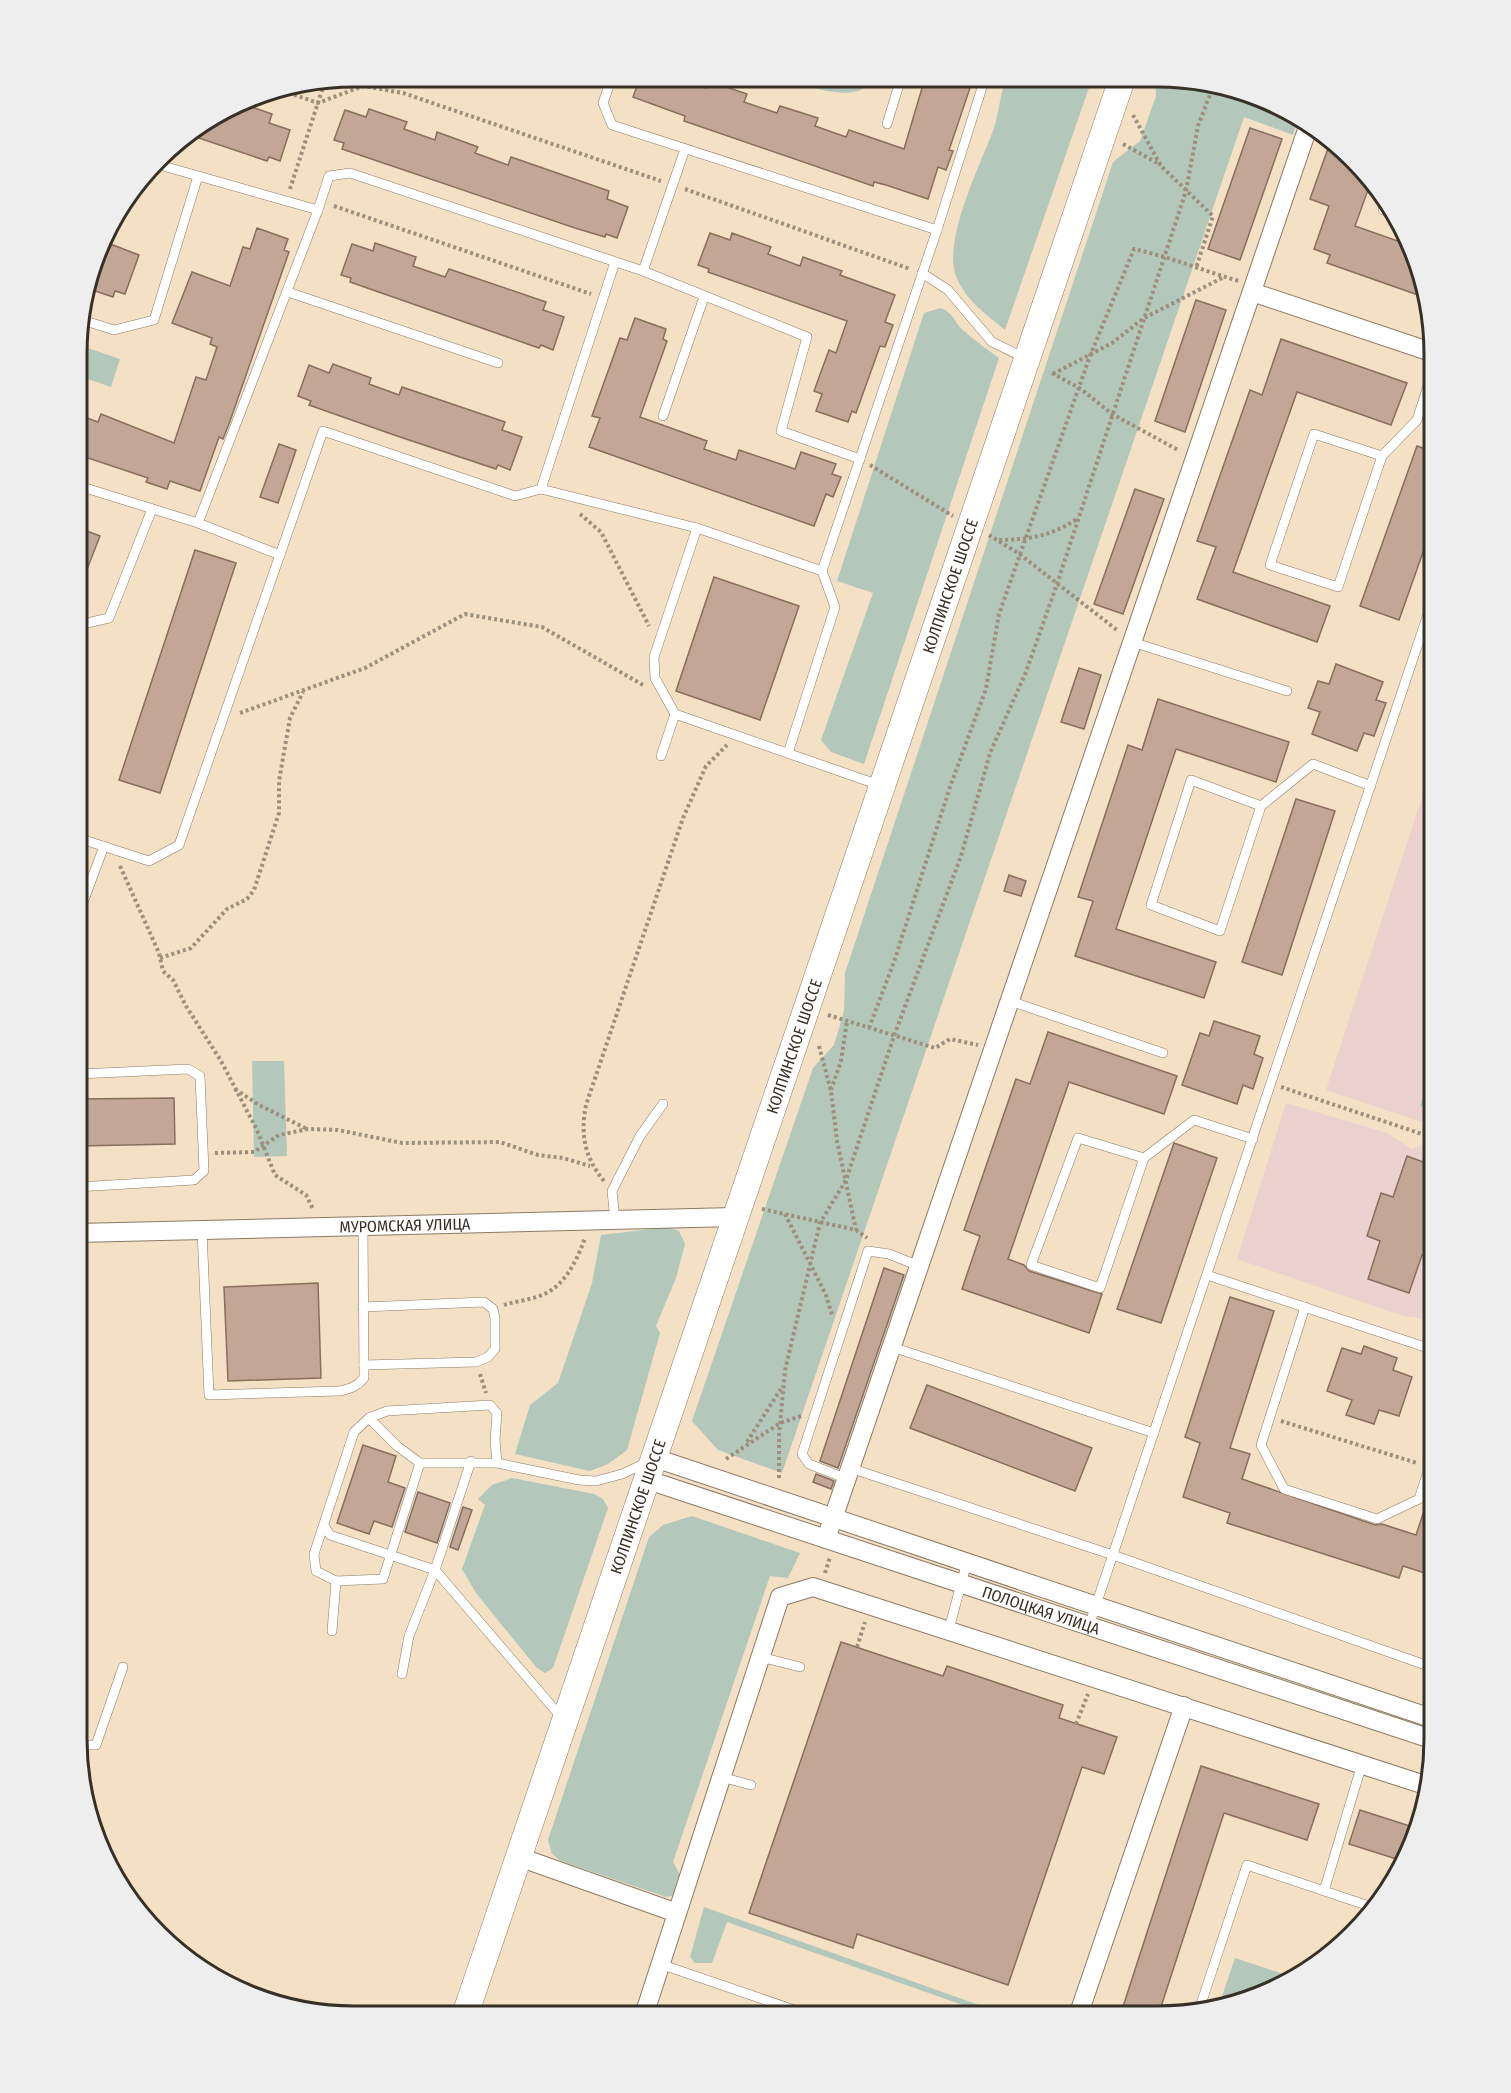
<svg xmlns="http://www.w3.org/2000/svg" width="1511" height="2093" font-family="'Fira Sans Condensed',sans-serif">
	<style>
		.education { fill: #ecd2cf }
		.green { fill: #b3c8bb }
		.building { fill: #c3a796; stroke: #886e5e; stroke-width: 1.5 }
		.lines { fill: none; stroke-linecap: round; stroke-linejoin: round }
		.service-casing { stroke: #8c7b63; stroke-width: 10 }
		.minor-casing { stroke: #8c7b63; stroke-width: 20 }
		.secondary-casing { stroke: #8c7b63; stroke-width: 27 }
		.path { stroke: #9c8f7c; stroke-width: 4; stroke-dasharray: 3 3; stroke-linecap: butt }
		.service { stroke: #fff; stroke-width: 9 }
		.minor { stroke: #fff; stroke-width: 18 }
		.secondary { stroke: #fff; stroke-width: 26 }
		.labels { text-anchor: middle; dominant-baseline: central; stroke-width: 4.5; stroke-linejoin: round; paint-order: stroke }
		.street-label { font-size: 16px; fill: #373026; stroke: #fff }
		.rim { fill: none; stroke: #373026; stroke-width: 3 }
	</style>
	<rect width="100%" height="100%" fill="#f3e0c5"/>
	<!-- education -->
	<g class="education">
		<path d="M1434 761V1126L1326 1090Z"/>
		<path d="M1286 1103 1387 1133 1412 1149 1423 1145 1434 1148V1320L1403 1316 1237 1259Z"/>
	</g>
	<!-- green -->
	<g class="green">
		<path d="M803 78H875C862 100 830 92 809 87Z"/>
		<path d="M1006 78 1092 79 1005 330C987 315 965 300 956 276 943 242 978 169 991 136 999 118 999 97 1006 78Z"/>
		<path d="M1155 79C1210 79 1251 91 1298 118L1293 135 1244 117 782 1473 718 1450 692 1421 813 1068 834 1045 844 1011 845 973 1113 162 1140 141 1156 96Z"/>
		<path d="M940 308C954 312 954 323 964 331 975 341 987 349 999 358L864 764 831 752 821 740 873 593 837 581 924 313Z"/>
		<path d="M79 345 120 359 111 387 79 376Z"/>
		<path d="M252 1061H284L287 1156 254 1157Z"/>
		<path d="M1434 1063V1111L1420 1106Z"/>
		<path d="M667 1227 679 1231 685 1244 676 1278 656 1326 660 1333 627 1450 608 1464 590 1471 515 1454 530 1405 558 1383 592 1283 601 1235Z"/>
		<path d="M512 1478 594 1494 603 1499 608 1508 553 1668 545 1673 536 1667 476 1593 462 1569 485 1505 478 1499 492 1485Z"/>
		<path d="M692 1516 800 1553 788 1578 770 1576 673 1862 682 1878C680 1888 678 1896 666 1897L561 1861 552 1854 548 1840 649 1537 663 1525Z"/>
		<path d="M704 1907 1010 2016H994L727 1922 712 1963H695L690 1957Z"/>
		<path d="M1235 1958 1295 1978 1279 1988 1220 2002Z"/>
	</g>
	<!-- building -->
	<g class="building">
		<path d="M640 77H675L706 88 708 81 747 94 744 102 777 113 780 106 818 118 815 126 846 137 849 130 904 149 925 78H963L972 82 949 150 953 151 946 170 938 167 928 199 886 185 874 182 873 186 684 121 685 116 633 97Z"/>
		<path d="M243 104 272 114 269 123 290 130 280 161 269 157 267 161 190 135Z"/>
		<path d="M369 109 407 122 404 129 435 140 437 132 478 147 475 153 508 165 511 157 609 191 607 199 628 207 617 238 606 234 605 237 575 228 342 149 344 143 334 140 345 110 366 117Z"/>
		<path d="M1250 128 1282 139 1240 260 1208 249Z"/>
		<path d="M1331 140 1369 187 1355 226 1409 245 1421 296 1327 263 1330 255 1314 249 1329 206 1310 199Z"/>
		<path d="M257 228 288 239 284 250 289 252 230 421 223 439 219 437 200 491 170 481 167 489 146 482 148 478 79 455V415L98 422 101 414 174 443 196 377 206 380 217 347 210 344 212 338 172 323 192 272 230 286 243 247 250 249Z"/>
		<path d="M710 233 730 240 732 233 771 247 768 254 800 266 803 257 842 271 840 275 895 295 885 322 893 325 885 347 880 346 856 413 852 411 848 422 816 411 822 394 814 391 829 350 836 353 847 321 708 272 709 269 698 265Z"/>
		<path d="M105 242 139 255 125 294 115 291 113 297 89 289Z"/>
		<path d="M375 243 416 257 413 266 445 277 449 269 546 302 543 310 564 317 553 350 541 345 539 348 350 282 351 278 341 275 352 244 373 251Z"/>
		<path d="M1196 300 1226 310 1185 432 1155 421Z"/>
		<path d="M635 318 666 329 663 339 667 341 640 417 707 441 704 449 736 460 739 450 795 469 801 452 836 464 832 474 841 477 833 497 826 494 814 526 589 447 600 418 592 416 620 338 627 340Z"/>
		<path d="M1281 339 1407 383 1391 425 1297 392 1233 572 1330 606 1317 642 1197 599 1216 547 1197 541 1250 390 1262 395Z"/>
		<path d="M333 364 371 378 369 384 399 395 402 387 505 422 502 430 522 437 510 470 498 465 496 469 397 436 309 405 311 401 298 396 309 365 329 373Z"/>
		<path d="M279 444 296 450 278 503 260 497Z"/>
		<path d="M1417 446 1434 452V521L1399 620 1360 606Z"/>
		<path d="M1135 489 1164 499 1123 614 1094 604Z"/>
		<path d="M79 528 100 536 80 587H78Z"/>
		<path d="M195 550 236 563 160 793 119 780Z"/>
		<path d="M714 577 799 606 760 720 676 691Z"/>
		<path d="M1336 664 1383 682 1376 700 1386 703 1374 736 1364 733 1357 751 1312 734 1320 712 1308 708 1318 681 1329 684Z"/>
		<path d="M1079 668 1101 675 1084 729 1061 722Z"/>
		<path d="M1158 699 1289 742 1276 782 1176 749 1116 929 1216 962 1204 998 1075 956 1093 901 1078 897 1128 745 1142 750Z"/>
		<path d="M1296 799 1335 811 1282 975 1242 962Z"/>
		<path d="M1009 875 1026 881 1021 896 1004 891Z"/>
		<path d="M1214 1021 1260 1036 1254 1054 1263 1058 1253 1089 1243 1085 1237 1104 1182 1085 1200 1033 1209 1036Z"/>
		<path d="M1048 1032 1177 1076 1164 1114 1069 1082 1008 1259 1024 1265 1029 1271 1102 1294 1089 1333 962 1289 980 1236 964 1230 1016 1079 1030 1084Z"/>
		<path d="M174 1098 175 1144 78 1146V1099Z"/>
		<path d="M1174 1143 1217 1158 1161 1323 1117 1309Z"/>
		<path d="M1407 1156 1434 1166V1260L1422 1255 1409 1293 1368 1279 1380 1241 1367 1236 1381 1193 1393 1197Z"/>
		<path d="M884 1268 904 1275 838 1468 820 1461Z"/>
		<path d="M318 1283 321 1378 228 1381 224 1287Z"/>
		<path d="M1230 1297 1274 1311 1230 1448 1250 1454 1242 1479 1375 1525 1382 1524 1416 1535 1431 1490 1434 1491V1576L1403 1566 1399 1578 1227 1523 1230 1513 1183 1497 1200 1443 1185 1437Z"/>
		<path d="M1364 1346 1397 1358 1393 1370 1412 1377 1399 1416 1379 1410 1374 1424 1346 1415 1352 1400 1327 1391 1342 1348 1361 1354Z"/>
		<path d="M927 1385 1092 1448 1075 1491 910 1428Z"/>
		<path d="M363 1445 396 1456 388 1482 405 1488 392 1527 374 1521 369 1534 337 1523Z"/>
		<path d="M816 1474 834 1481 831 1489 813 1482Z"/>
		<path d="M418 1492 450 1503 437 1543 405 1532Z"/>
		<path d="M463 1507 472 1510 458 1550 450 1547Z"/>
		<path d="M841 1642 943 1676 947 1666 1063 1705 1059 1718 1117 1737 1104 1774 1082 1767 1008 1985 857 1934 853 1948 749 1913Z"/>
		<path d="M1201 1766 1319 1804 1307 1840 1224 1813 1158 2016H1120Z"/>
		<path d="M1360 1810 1419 1829 1403 1861 1349 1844Z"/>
	</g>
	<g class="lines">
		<!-- service casing -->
		<g class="service-casing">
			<g id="service">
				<path d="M612 77 603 103 612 125 937 230"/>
				<path d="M887 124 901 78"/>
				<path d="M156 164 318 210 329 176 350 173 643 271 807 337 781 431 860 459"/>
				<path d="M1385 206 1383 210 1389 212"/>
				<path d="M615 262 541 489 697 528 822 571"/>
				<path d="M643 271 685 149"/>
				<path d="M922 273 948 290 992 342 1025 358"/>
				<path d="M288 292 498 363"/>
				<path d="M79 319 114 330 154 320 198 176"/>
				<path d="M663 416 704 297"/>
				<path d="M1382 456 1314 434 1270 565 1338 587 1382 456 1417 420 1434 367"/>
				<path d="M79 486 198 523 280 555"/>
				<path d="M198 523 318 210"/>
				<path d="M697 528 654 657 655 678 675 714 882 786"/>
				<path d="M78 625 109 618 152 509"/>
				<path d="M1132 642 1287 691"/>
				<path d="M788 753 835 607 822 571 937 230 985 78"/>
				<path d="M661 756 675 714"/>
				<path d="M1261 806 1191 780 1151 905 1220 931 1261 806 1313 764 1371 786"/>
				<path d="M78 838 149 861 179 845 323 431 515 496 541 489"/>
				<path d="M78 916 104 846"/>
				<path d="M1010 1001 1163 1053"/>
				<path d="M1144 1158 1078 1138 1031 1265 1100 1288 1144 1158 1194 1120 1253 1139"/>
				<path d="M77 1187 194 1180 204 1171 200 1076 188 1069 78 1074"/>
				<path d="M615 1220 612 1191 640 1136 663 1104"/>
				<path d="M202 1230 209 1395 339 1391C349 1389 357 1387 364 1378L363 1226"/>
				<path d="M1207 1275 1434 1350"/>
				<path d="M363 1307 484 1302 493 1309 495 1318V1349L488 1357 476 1362 364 1365"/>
				<path d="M1305 1307 1261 1445 1284 1489 1377 1519 1419 1499 1434 1453"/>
				<path d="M892 1347 1154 1433"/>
				<path d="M369 1418 397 1446 420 1463H497L579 1480 596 1481 622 1474 648 1462"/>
				<path d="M850 1468 1113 1555 1434 1668"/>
				<path d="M847 1479 809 1464 802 1454 868 1251 889 1254 919 1266"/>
				<path d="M324 1526 330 1535 435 1570 562 1718"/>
				<path d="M336 1581 316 1571 314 1554 354 1432 369 1418 387 1411 490 1405 497 1413 495 1440 497 1463"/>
				<path d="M1089 1626 1434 596"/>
				<path d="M949 1629 967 1562"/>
				<path d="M332 1631 336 1581 383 1579 420 1463"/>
				<path d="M761 1657 800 1667"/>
				<path d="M402 1674 409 1636 435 1570 471 1461"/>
				<path d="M78 1745H96L123 1667"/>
				<path d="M721 1777 751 1785"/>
				<path d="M1324 1891 1362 1764"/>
				<path d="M660 1964 812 2016"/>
				<path d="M1200 2007 1247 1865 1375 1908"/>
			</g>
		</g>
		<!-- minor casing -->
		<g class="minor-casing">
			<g id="minor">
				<path d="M1252 292 1434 353"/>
				<path id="s1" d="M77 1233 735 1217"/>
				<path d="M655 1458 1434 1719"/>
				<path id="s2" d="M648 1480 1434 1740"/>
				<path d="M826 1539 1309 124"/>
				<path d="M519 1857 677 1913"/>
				<path d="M644 2015 780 1597 813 1587 1428 1786"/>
				<path d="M1078 2016 1184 1706"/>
			</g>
		</g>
		<!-- secondary casing -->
		<g class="secondary-casing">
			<g id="secondary">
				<path id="s3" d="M465 2015 1122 79"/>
			</g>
		</g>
		<!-- path -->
		<g class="path">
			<path d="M277 89 318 103 363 86 403 93 661 181"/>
			<path d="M1133 115 1161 166 1213 216 1196 268"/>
			<path d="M1123 144 1161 165"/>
			<path d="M290 189 325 81"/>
			<path d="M685 189 910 269"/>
			<path d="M334 206 591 294"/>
			<path d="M1052 373 1081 389 1112 414 1178 450"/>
			<path d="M1053 374 1112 343 1144 318 1224 277"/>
			<path d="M870 465 953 516"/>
			<path d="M580 514 601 532 649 626"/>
			<path d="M989 535 1018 553 1117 630"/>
			<path d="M999 540C1028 540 1051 536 1077 519"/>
			<path d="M240 713 365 668 465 614 542 627 643 685"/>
			<path d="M120 866 159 953 163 971 173 980 186 1006 221 1061 257 1130 275 1175 306 1195 313 1209"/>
			<path d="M160 958 191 948 227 909 247 899 254 890 279 813V781L290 718 303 692"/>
			<path d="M828 1015 935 1048 950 1039 978 1045"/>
			<path d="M869 1028 894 962 950 787 986 689 999 614 1090 356 1134 249C1170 257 1204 271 1239 281"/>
			<path d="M819 1046 831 1091 837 1141 856 1230"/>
			<path d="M1281 1087 1434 1138"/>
			<path d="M235 1089 259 1105 307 1129"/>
			<path d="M831 1090 841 1061 847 1021"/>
			<path d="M215 1153 254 1152 279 1135 308 1129 338 1130 402 1143 500 1142 538 1155 563 1158 590 1166"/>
			<path d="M604 1181C585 1158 580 1135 586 1105L683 818 706 766 727 745"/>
			<path d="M762 1209 856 1230 867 1238"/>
			<path d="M785 1214 826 1295 832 1315"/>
			<path d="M504 1305C516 1301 530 1300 542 1295 565 1286 577 1260 585 1238"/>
			<path d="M480 1374 486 1393"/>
			<path d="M1281 1421 1417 1463"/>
			<path d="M747 1442 782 1387"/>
			<path d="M726 1459 780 1423 801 1416"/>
			<path d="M779 1478V1436L785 1370 820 1223 846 1180 894 1036 961 856 990 753 1026 672 1057 584 1186 191 1198 126 1214 84"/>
			<path d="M825 1573 830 1557"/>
			<path d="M857 1647 865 1622"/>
			<path d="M1076 1724 1088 1694"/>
		</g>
		<!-- service -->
		<use href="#service" class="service"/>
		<!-- minor -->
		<use href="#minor" class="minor"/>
		<!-- secondary -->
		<use href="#secondary" class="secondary"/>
	</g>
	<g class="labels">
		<!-- street labels -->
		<g class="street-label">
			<text stroke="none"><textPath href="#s3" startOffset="1509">КОЛПИНСКОЕ ШОССЕ</textPath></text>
			<text stroke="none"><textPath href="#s3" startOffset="1023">КОЛПИНСКОЕ ШОССЕ</textPath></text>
			<text stroke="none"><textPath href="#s1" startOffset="328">МУРОМСКАЯ УЛИЦА</textPath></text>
			<text stroke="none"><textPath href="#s3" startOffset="537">КОЛПИНСКОЕ ШОССЕ</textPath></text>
			<text stroke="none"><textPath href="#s2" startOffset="414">ПОЛОЦКАЯ УЛИЦА</textPath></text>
		</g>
	</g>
	<!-- crop -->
	<path d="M0 0H1511V2093H0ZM354 87H1157A267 267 0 0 1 1424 354V1739A267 267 0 0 1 1157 2006H354A267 267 0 0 1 87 1739V354A267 267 0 0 1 354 87Z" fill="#efeeee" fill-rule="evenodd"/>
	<path class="rim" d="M354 87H1157A267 267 0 0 1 1424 354V1739A267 267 0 0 1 1157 2006H354A267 267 0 0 1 87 1739V354A267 267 0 0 1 354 87Z"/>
</svg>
